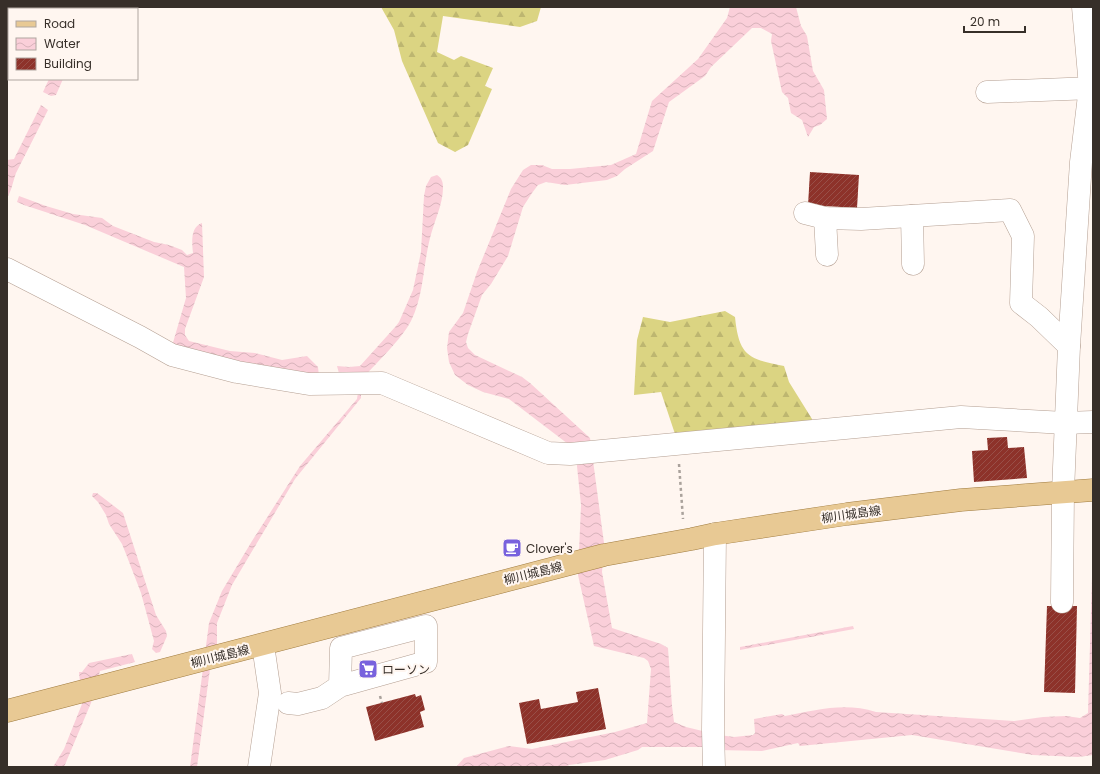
<svg xmlns="http://www.w3.org/2000/svg" width="1100" height="774" font-family="Poppins,'Noto Sans JP',sans-serif">
	<style>
		.forest { fill: url(#forest-firs) }
		.water { fill: url(#water-waves) }
		.building { fill: url(#building-hatch) }
		.lines { fill: none; stroke-linecap: round; stroke-linejoin: round }
		.minor-casing { stroke: #b49f92; stroke-width: 23 }
		.major-casing { stroke: #a07c40; stroke-width: 23 }
		.path { stroke: #aaa29c; stroke-width: 2.5; stroke-dasharray: 3 3; stroke-linecap: butt }
		.minor { stroke: #fff; stroke-width: 22 }
		.major { stroke: #e8c994; stroke-width: 22 }
		.labels { text-anchor: middle; dominant-baseline: central; stroke-width: 4; stroke-linejoin: round; paint-order: stroke }
		.street-label { font-size: 12px; fill: #372f29; stroke: #fff6f0 }
		.poi-label { font-size: 12px; fill: #372f29; stroke: #fff6f0; text-anchor: start }
	</style>
	<defs>
		<pattern id="forest-firs" width="22" height="20" patternUnits="userSpaceOnUse"><rect width="22" height="20" fill="#dbd482"/><path d="M5 1l3.5 6h-7zM16 11l3.5 6h-7z" fill="#bdb670"/></pattern>
		<pattern id="water-waves" width="16" height="10" patternUnits="userSpaceOnUse"><rect width="16" height="10" fill="#facfd9"/><path d="M0 5q4-4 8 0t8 0" fill="none" stroke="#d7b2ba"/></pattern>
		<pattern id="building-hatch" width="6" height="6" patternUnits="userSpaceOnUse"><rect width="6" height="6" fill="#8d322a"/><path d="M-1 1l2-2M0 6l6-6M5 7l2-2" fill="none" stroke="#984f48"/></pattern>
	</defs>
	<rect width="100%" height="100%" fill="#fff6f0"/>
	<!-- forest -->
	<g class="forest">
		<path d="M381 7H541L537 21 520 27 443 16 437 52 454 60 461 56 493 68 485 86 492 89 468 145 455 152 438 143 402 61 394 30Z"/>
		<path d="M725 311 735 317C739 356 748 359 784 366L789 382 812 419 813 425 676 437 661 392 634 395 637 340 643 317 670 322Z"/>
	</g>
	<!-- water -->
	<g class="water">
		<path d="M730 7H796L801 26 807 36 813 71 824 90 827 119 820 125 814 127 808 137 802 120 791 113 788 98 782 92 771 41 772 34 761 28H752L711 67 705 76 669 102 653 151 625 169 617 176 607 180 565 185 546 182 538 185 532 193 523 207 508 256 491 284 482 295 468 334 466 342 468 348 475 355 522 377 530 383 590 438 604 543 602 572 612 628 661 644 668 648 672 706 674 722 686 727 719 735 734 737 753 735 755 733 754 719 782 714 785 716C816 710 845 702 876 712L1014 721 1043 717 1066 716 1080 718 1088 713 1093 542V755L1078 757 1033 755 912 735 800 746 798 743 762 751 718 750 706 747H642L638 750 605 760 569 765 565 767H456L464 758 509 746 532 749 615 732 647 723 651 669 648 661 644 658 594 646 578 575 581 505 575 447H572L509 399 483 392 468 385 455 375 449 362 447 348 449 332 463 313 477 272 511 189 523 170 531 165H542L552 169H570L611 165 636 154 652 101 698 59 727 18Z"/>
		<path d="M49 79H63L56 95 51 96 43 92Z"/>
		<path d="M41 105 48 110 16 173C13 181 12 190 7 198V160L14 159Z"/>
		<path d="M437 175C442 178 443 182 443 188 443 204 434 222 430 238 423 265 424 295 411 321 401 340 378 361 364 377H340L337 366 349 367 360 366 396 326 399 322 413 290 421 252 424 196 426 186 431 177Z"/>
		<path d="M19 196 46 206 73 214 102 218 113 226 154 242 169 245 182 250 187 255 193 253C192 243 190 227 202 223L204 277 185 329V335L189 341 230 351 255 353 282 360 307 356 318 367 319 376H301L172 346 186 298 184 267 85 225 24 205 17 202Z"/>
		<path d="M358 392 361 393V398L295 479 232 585 217 623V645L210 669 197 767H190L209 623 222 591 252 541 300 466 357 399Z"/>
		<path d="M93 493H97L123 513 156 615 166 631 167 636 160 652 156 653 152 649 154 641 141 593 126 554 122 544 109 524 106 515 98 502 92 496Z"/>
		<path d="M853 626 854 629 740 650V647Z"/>
		<path d="M132 654 135 662 100 671 91 703 64 767H53L64 749 82 704 79 672H82L89 663Z"/>
	</g>
	<!-- building -->
	<g class="building">
		<path d="M810 172 859 175 857 208 808 205Z"/>
		<path d="M1007 437 1008 448 1024 447 1027 478 974 482 972 451 988 450 987 438Z"/>
		<path d="M1047 606H1077L1075 693 1044 692Z"/>
		<path d="M598 688 606 729 527 744 519 703 539 699 541 709 578 702 576 692Z"/>
		<path d="M415 694 416 697 421 695 425 710 420 712 424 727 375 741 366 707Z"/>
	</g>
	<g class="lines">
		<!-- minor casing -->
		<g class="minor-casing">
			<g id="minor">
				<path d="M987 92 1093 88"/>
				<path d="M805 213 825 218 861 219 1010 210 1023 236 1021 303 1039 317 1069 346"/>
				<path d="M912 216 913 264"/>
				<path d="M825 218 827 255"/>
				<path d="M7 269 140 337 172 355 237 372 309 384 382 383 548 453 570 454 961 417 1065 423 1093 422"/>
				<path d="M1062 602 1063 492 1069 346 1081 162 1090 87 1083 7"/>
				<path d="M288 703 298 704 322 698 340 686 426 662V626L341 648 340 686"/>
				<path d="M259 767 270 693 263 645"/>
				<path d="M714 767 713 730 715 534"/>
			</g>
		</g>
		<!-- major casing -->
		<g class="major-casing">
			<path id="major" d="M7 711 604 555 692 539 715 534 847 514 961 500 1093 490"/>
		</g>
		<!-- path -->
		<g class="path">
			<path d="M679 464 683 519"/>
			<path d="M380 696 382 703"/>
		</g>
		<!-- minor -->
		<use href="#minor" class="minor"/>
		<!-- major -->
		<use href="#major" class="major"/>
	</g>
	<!-- icons -->
	<defs>
		<g id="cafe-square" transform="scale(1)"><rect x="-9" y="-9" width="18" height="18" rx="4" fill="#7862dd" stroke="#fff6f0"/><path d="M-5.5-4.5H6V0H3Q3 3.5 0 3.5H-2.5Q-5.5 3.5-5.5 0ZM3-3.2v2h1.7v-2ZM-6 4.5H4V6H-6Z" fill="#fff"/></g>
		<g id="supermarket-square" transform="scale(1)"><rect x="-9" y="-9" width="18" height="18" rx="4" fill="#7862dd" stroke="#fff6f0"/><path d="M-6-5.5h2.5l.6 2H6L4.5 2H-2.5L-4.4-4H-6ZM-1.5 3.2a1.3 1.3 0 1 0 .1 0ZM3 3.2a1.3 1.3 0 1 0 .1 0Z" fill="#fff"/></g>
	</defs>
	<g fill-rule="evenodd">
		<use href="#cafe-square" x="512" y="548"/>
		<use href="#supermarket-square" x="368" y="669"/>
	</g>
	<g class="labels">
		<!-- street labels -->
		<g class="street-label">
			<text transform="translate(851 514) rotate(-8)">柳川城島線</text>
			<text transform="translate(533 573) rotate(-14)">柳川城島線</text>
			<text transform="translate(220 656) rotate(-14)">柳川城島線</text>
		</g>
		<!-- poi labels -->
		<g class="poi-label">
			<text x="526" y="548">Clover's</text>
			<text x="382" y="669">ローソン</text>
		</g>
	</g>
	<!-- border -->
	<rect width="1100" height="774" fill="none" stroke="#372f29" stroke-width="16"/>
	<!-- legend -->
	<rect x="8" y="8" width="130" height="72" fill="#fff6f0" stroke="#afa6a0"/>
	<rect x="16" y="21" width="20" height="6" fill="#e8c994" stroke="#afa6a0"/>
	<text x="44" y="28" font-size="12" fill="#372f29">Road</text>
	<rect x="16" y="38" width="20" height="12" fill="url(#water-waves)" stroke="#afa6a0"/>
	<text x="44" y="48" font-size="12" fill="#372f29">Water</text>
	<rect x="16" y="58" width="20" height="12" fill="url(#building-hatch)" stroke="#afa6a0"/>
	<text x="44" y="68" font-size="12" fill="#372f29">Building</text>
	<!-- scale -->
	<path d="M964 26v6h61v-6" fill="none" stroke="#372f29" stroke-width="2"/>
	<text x="970" y="26" font-size="12" fill="#372f29" stroke="#fff6f0" stroke-width="3" paint-order="stroke">20 m</text>
</svg>
